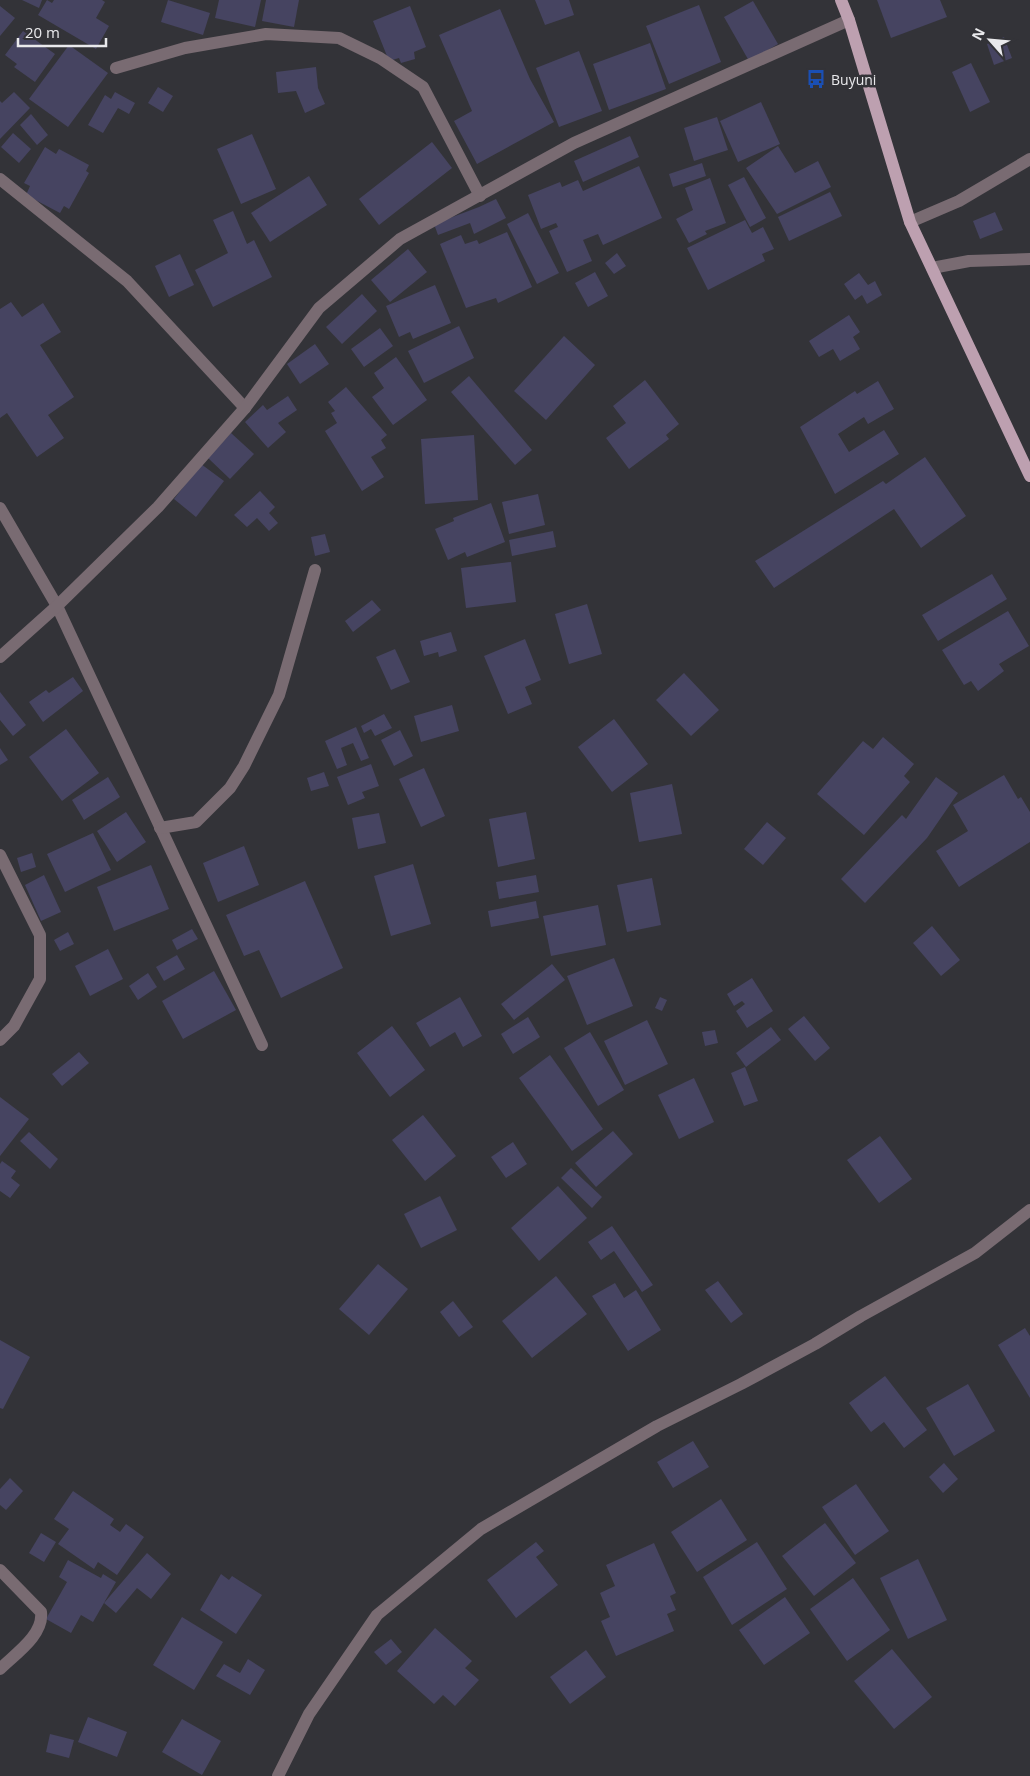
<svg xmlns="http://www.w3.org/2000/svg" width="1030" height="1776" font-family="'Open Sans',sans-serif">
	<style>
		.building { fill: #464461 }
		.lines { fill: none; stroke-linecap: round; stroke-linejoin: round }
		.minor { stroke: #796b72; stroke-width: 12 }
		.primary { stroke: #bda0b0; stroke-width: 12 }
		.labels { text-anchor: middle; dominant-baseline: central; stroke-width: 5; stroke-linejoin: round; paint-order: stroke }
		.poi-label { font-size: 14px; fill: #e9e9ec; stroke: #333338; text-anchor: start }
	</style>
	<rect width="100%" height="100%" fill="#333338"/>
	<!-- building -->
	<g class="building">
		<path d="M22 0H42L39 8Z"/>
		<path d="M47 0 52 3 54 0H102L105 2 96 18 109 26 96 49 38 15Z"/>
		<path d="M168 0 210 13 203 35 161 22Z"/>
		<path d="M219 0H261L255 27 215 18Z"/>
		<path d="M266 0H299L294 27 262 21Z"/>
		<path d="M535 0H569L574 15 545 25Z"/>
		<path d="M877 0H940L947 17 891 38Z"/>
		<path d="M753 1 778 44 749 61 724 17Z"/>
		<path d="M699 5 721 62 669 84 646 26Z"/>
		<path d="M0 6 15 18 0 36Z"/>
		<path d="M410 6 426 47 414 52 415 59 401 63 399 58 389 61 373 21Z"/>
		<path d="M500 9 530 79 554 122 477 164 454 121 472 111 439 35Z"/>
		<path d="M23 31 55 54 35 82 14 67 17 64 5 55Z"/>
		<path d="M1004 37 1012 58 994 65 987 44Z"/>
		<path d="M650 43 666 89 609 110 593 64Z"/>
		<path d="M69 45 108 73 68 127 29 99Z"/>
		<path d="M579 51 602 111 559 127 536 68Z"/>
		<path d="M971 63 990 102 970 112 952 72Z"/>
		<path d="M316 67 318 88 325 104 305 113 296 91 278 93 276 72Z"/>
		<path d="M158 87 173 96 163 112 148 103Z"/>
		<path d="M14 92 30 108 0 139V101L2 103Z"/>
		<path d="M115 92 135 103 129 114 118 108 103 133 88 125 105 95 111 99Z"/>
		<path d="M761 102 780 144 738 162 720 121Z"/>
		<path d="M31 114 48 135 37 145 20 125Z"/>
		<path d="M717 117 728 150 694 161 684 128Z"/>
		<path d="M13 133 31 149 19 163 1 147Z"/>
		<path d="M252 134 276 189 241 204 217 149Z"/>
		<path d="M630 136 639 157 583 182 574 161Z"/>
		<path d="M432 142 452 168 379 225 359 199Z"/>
		<path d="M778 146 795 173 818 161 831 187 777 214 746 168Z"/>
		<path d="M45 147 56 154 59 149 89 165 86 171 89 173 69 209 64 206 60 213 26 195 30 186 24 183Z"/>
		<path d="M702 163 706 176 673 187 669 174Z"/>
		<path d="M639 166 662 218 603 245 598 234 583 240 592 261 567 272 549 231 558 227 556 223 541 229 528 195 560 182 562 187 578 180 583 191Z"/>
		<path d="M309 176 327 205 270 242 251 213Z"/>
		<path d="M744 177 766 218 750 227 728 185Z"/>
		<path d="M710 178 726 223 705 231 707 234 689 243 676 219 693 210 685 188Z"/>
		<path d="M830 192 842 216 789 241 778 217Z"/>
		<path d="M496 199 506 218 474 234 470 223 438 235 434 224 479 207Z"/>
		<path d="M233 211 247 244 254 240 272 277 213 307 195 270 228 253 213 220Z"/>
		<path d="M995 212 1003 230 980 239 973 221Z"/>
		<path d="M528 213 559 273 537 284 507 224Z"/>
		<path d="M745 220 752 233 763 227 774 249 762 254 765 261 708 290 687 248Z"/>
		<path d="M507 232 532 287 498 303 496 298 466 308 440 244 461 235 465 244 477 240 479 244Z"/>
		<path d="M408 249 427 272 390 302 371 280Z"/>
		<path d="M617 253 626 266 614 274 605 263Z"/>
		<path d="M180 254 194 285 169 297 155 266Z"/>
		<path d="M595 272 608 296 588 307 575 283Z"/>
		<path d="M859 273 868 285 875 281 882 295 867 304 862 295 855 300 844 284Z"/>
		<path d="M435 285 451 323 413 339 410 332 399 337 386 306Z"/>
		<path d="M362 294 377 311 342 344 326 327Z"/>
		<path d="M11 302 22 317 43 303 61 332 40 345 74 397 48 415 64 438 37 457 7 413 0 418V309Z"/>
		<path d="M849 315 860 332 853 337 860 349 840 361 833 349 819 357 809 341Z"/>
		<path d="M459 326 474 358 424 383 408 351Z"/>
		<path d="M380 328 393 346 364 367 351 349Z"/>
		<path d="M564 336 595 365 546 420 514 391Z"/>
		<path d="M315 344 329 364 300 384 287 364Z"/>
		<path d="M396 357 427 400 393 425 372 397 384 388 374 373Z"/>
		<path d="M469 376 532 450 515 465 451 392Z"/>
		<path d="M645 380 679 424 666 435 669 439 629 469 606 438 626 423 613 406Z"/>
		<path d="M878 381 894 409 868 424 864 417 838 434 849 452 884 430 899 454 835 494 800 427 855 391 857 394Z"/>
		<path d="M346 387 387 435 381 440 386 448 371 457 384 477 362 491 325 431 337 423 331 413 335 411 328 402Z"/>
		<path d="M288 396 297 410 278 423 286 432 268 448 245 422 263 405 267 410Z"/>
		<path d="M231 433 254 454 230 479 208 458Z"/>
		<path d="M474 435 478 500 425 504 421 439Z"/>
		<path d="M925 457 966 516 921 548 894 509 774 588 755 561 883 481 886 484Z"/>
		<path d="M201 464 224 481 196 517 174 499Z"/>
		<path d="M260 491 275 507 269 513 278 523 269 531 257 518 247 527 234 515Z"/>
		<path d="M538 494 545 525 509 534 502 502Z"/>
		<path d="M491 503 505 542 467 557 465 552 448 560 435 529 454 521 453 518Z"/>
		<path d="M553 531 556 547 512 556 509 540Z"/>
		<path d="M325 534 330 552 315 556 311 537Z"/>
		<path d="M511 562 516 602 466 608 461 568Z"/>
		<path d="M992 574 1007 599 938 641 922 615Z"/>
		<path d="M372 600 381 610 353 632 345 621Z"/>
		<path d="M587 604 602 654 569 664 555 614Z"/>
		<path d="M1008 611 1029 646 999 664 1004 671 978 691 971 681 964 685 942 650Z"/>
		<path d="M451 632 457 651 439 657 438 652 424 656 420 641Z"/>
		<path d="M525 639 541 680 525 687 532 704 508 714 484 656Z"/>
		<path d="M395 649 410 682 391 690 376 657Z"/>
		<path d="M684 673 719 710 691 736 656 700Z"/>
		<path d="M73 677 83 691 43 722 29 702 46 690 49 693Z"/>
		<path d="M0 692 26 725 13 736 0 720Z"/>
		<path d="M452 705 459 731 421 742 414 716Z"/>
		<path d="M384 714 392 728 375 736 371 729 364 733 361 726Z"/>
		<path d="M614 719 648 764 612 792 578 747Z"/>
		<path d="M356 727 369 758 361 761 353 743 341 748 347 765 337 769 325 741Z"/>
		<path d="M66 729 99 773 62 801 29 757Z"/>
		<path d="M400 730 413 756 394 766 381 740Z"/>
		<path d="M883 737 914 764 904 776 910 782 864 835 817 794 863 741 873 749Z"/>
		<path d="M0 748 8 760 0 765Z"/>
		<path d="M371 764 379 786 362 792 365 798 348 805 337 777Z"/>
		<path d="M424 768 445 816 421 827 399 779Z"/>
		<path d="M324 772 329 786 311 791 307 778Z"/>
		<path d="M1004 775 1018 799 1021 797 1030 812V842L959 887 936 851 968 831 953 805Z"/>
		<path d="M108 777 120 797 84 820 72 800Z"/>
		<path d="M936 777 958 793 927 838 865 903 841 879 902 815 906 819Z"/>
		<path d="M672 784 682 834 639 842 630 793Z"/>
		<path d="M126 812 146 842 117 862 97 831Z"/>
		<path d="M526 812 535 859 498 867 489 819Z"/>
		<path d="M379 813 386 843 358 849 352 818Z"/>
		<path d="M767 822 786 838 763 865 744 849Z"/>
		<path d="M93 833 111 870 65 892 47 854Z"/>
		<path d="M244 846 259 885 218 902 203 863Z"/>
		<path d="M32 853 36 867 21 872 17 858Z"/>
		<path d="M413 864 431 924 391 936 374 876Z"/>
		<path d="M151 865 169 909 114 931 97 887Z"/>
		<path d="M44 875 61 912 41 921 25 885Z"/>
		<path d="M536 875 539 892 499 899 496 882Z"/>
		<path d="M652 878 661 925 627 932 617 885Z"/>
		<path d="M305 881 343 968 281 998 259 950 244 956 226 915Z"/>
		<path d="M536 901 539 918 491 927 488 911Z"/>
		<path d="M598 905 606 945 551 956 543 916Z"/>
		<path d="M932 926 960 960 941 976 913 943Z"/>
		<path d="M192 929 198 939 177 950 172 940Z"/>
		<path d="M68 932 74 944 60 951 54 940Z"/>
		<path d="M108 949 123 979 90 996 75 966Z"/>
		<path d="M177 955 185 969 164 981 156 967Z"/>
		<path d="M614 958 633 1006 587 1025 567 976Z"/>
		<path d="M552 964 565 980 514 1020 501 1004Z"/>
		<path d="M214 971 236 1010 183 1039 162 1001Z"/>
		<path d="M148 973 157 987 138 1000 129 986Z"/>
		<path d="M752 978 773 1011 747 1028 736 1011 745 1004 742 1001 734 1006 727 994Z"/>
		<path d="M460 997 482 1036 463 1047 455 1032 430 1047 416 1023Z"/>
		<path d="M660 997 667 1000 662 1011 655 1008Z"/>
		<path d="M804 1016 830 1048 815 1061 788 1029Z"/>
		<path d="M528 1017 540 1037 513 1054 501 1034Z"/>
		<path d="M647 1020 668 1064 625 1085 604 1041Z"/>
		<path d="M392 1026 425 1070 390 1097 357 1053Z"/>
		<path d="M771 1027 781 1040 746 1067 736 1053Z"/>
		<path d="M715 1030 718 1043 705 1046 702 1032Z"/>
		<path d="M590 1032 624 1090 598 1106 564 1048Z"/>
		<path d="M79 1052 89 1063 62 1086 52 1074Z"/>
		<path d="M550 1055 603 1129 572 1151 519 1078Z"/>
		<path d="M745 1067 758 1101 744 1106 731 1073Z"/>
		<path d="M694 1078 714 1122 679 1139 658 1095Z"/>
		<path d="M0 1097 29 1119 0 1156Z"/>
		<path d="M423 1115 456 1156 425 1181 392 1140Z"/>
		<path d="M613 1131 633 1154 596 1187 575 1163Z"/>
		<path d="M29 1132 58 1159 50 1169 20 1141Z"/>
		<path d="M880 1136 912 1179 879 1203 847 1160Z"/>
		<path d="M513 1142 527 1164 506 1178 491 1157Z"/>
		<path d="M2 1161 16 1171 11 1178 20 1185 10 1198 0 1191V1164Z"/>
		<path d="M571 1168 602 1197 592 1208 561 1178Z"/>
		<path d="M558 1186 587 1218 539 1261 511 1228Z"/>
		<path d="M440 1196 457 1230 421 1248 404 1214Z"/>
		<path d="M612 1226 653 1285 642 1292 614 1251 601 1260 588 1242Z"/>
		<path d="M378 1264 408 1289 369 1335 339 1309Z"/>
		<path d="M556 1276 587 1314 532 1358 502 1321Z"/>
		<path d="M718 1281 743 1314 731 1323 705 1290Z"/>
		<path d="M615 1283 624 1298 636 1290 661 1330 628 1351 592 1296Z"/>
		<path d="M453 1301 473 1327 459 1337 440 1312Z"/>
		<path d="M1025 1328 1030 1336V1398L998 1345Z"/>
		<path d="M0 1340 30 1357 3 1409 0 1408Z"/>
		<path d="M885 1376 927 1430 904 1448 884 1422 871 1432 849 1403Z"/>
		<path d="M968 1384 995 1431 954 1456 926 1408Z"/>
		<path d="M693 1441 709 1467 673 1488 657 1462Z"/>
		<path d="M944 1463 958 1479 943 1493 929 1477Z"/>
		<path d="M10 1478 23 1491 6 1510 0 1505V1489Z"/>
		<path d="M856 1484 889 1531 855 1555 822 1507Z"/>
		<path d="M73 1491 114 1519 110 1525 120 1532 126 1524 144 1537 117 1575 98 1562 94 1569 58 1544 69 1529 54 1519Z"/>
		<path d="M721 1499 747 1540 697 1572 671 1532Z"/>
		<path d="M825 1523 856 1563 814 1596 782 1556Z"/>
		<path d="M41 1533 56 1542 44 1562 29 1553Z"/>
		<path d="M536 1542 544 1551 536 1557 558 1585 516 1618 487 1580Z"/>
		<path d="M757 1542 787 1589 732 1625 703 1577Z"/>
		<path d="M654 1543 676 1593 670 1596 676 1610 667 1614 674 1631 616 1656 601 1621 610 1617 600 1593 615 1586 606 1565Z"/>
		<path d="M147 1553 171 1574 151 1599 137 1588 116 1613 104 1603Z"/>
		<path d="M918 1559 947 1620 908 1639 880 1578Z"/>
		<path d="M68 1560 101 1578 103 1574 116 1582 93 1622 81 1615 71 1633 46 1619 67 1582 59 1577Z"/>
		<path d="M221 1574 229 1580 232 1576 262 1595 236 1634 200 1610Z"/>
		<path d="M853 1578 890 1630 847 1661 810 1609Z"/>
		<path d="M785 1597 810 1633 764 1665 739 1630Z"/>
		<path d="M182 1617 223 1642 194 1690 153 1665Z"/>
		<path d="M435 1628 472 1661 465 1668 479 1680 455 1706 443 1695 434 1704 397 1671Z"/>
		<path d="M391 1639 402 1652 386 1665 374 1652Z"/>
		<path d="M892 1649 932 1697 894 1729 854 1681Z"/>
		<path d="M586 1650 606 1677 570 1704 550 1677Z"/>
		<path d="M248 1659 265 1670 250 1695 216 1676 224 1664 240 1673Z"/>
		<path d="M88 1717 127 1732 117 1757 78 1742Z"/>
		<path d="M182 1719 221 1741 202 1775 162 1752Z"/>
		<path d="M50 1734 74 1740 69 1758 46 1752Z"/>
	</g>
	<g class="lines">
		<!-- minor -->
		<g class="minor">
			<path d="M116 68 185 48 266 34 339 38 380 58 423 87 480 196"/>
			<path d="M0 179 127 281 245 408"/>
			<path d="M910 222 959 201 1030 159"/>
			<path d="M932 268 969 261 1030 259"/>
			<path d="M0 508 57 606 262 1045"/>
			<path d="M0 657 57 606 158 507 245 408 319 308 400 239 574 143 849 20"/>
			<path d="M160 828 196 822 230 788 244 766 279 695 315 570"/>
			<path d="M0 855 40 935V979L14 1026 0 1040"/>
			<path d="M0 1570 41 1612C44 1635 15 1654 0 1669"/>
			<path d="M278 1776 309 1714 377 1615 481 1529 657 1426 741 1384 815 1344 861 1316 975 1253 1030 1210"/>
		</g>
		<!-- primary -->
		<path class="primary" d="M841 0 849 20 910 222 1030 476"/>
	</g>
	<!-- icons -->
	<defs>
		<g id="bus-bare" transform="scale(1.5)"><path d="M-5-6H5V4H4V6H2V4H-2V6H-4V4H-5ZM-3.5-4V0h7V-4ZM-3.5 1.2v1.5H-2V1.2ZM2 1.2v1.5H3.5V1.2Z" fill="#1a4fb4" stroke="#333338" stroke-width="2.5" paint-order="stroke"/></g>
	</defs>
	<g fill-rule="evenodd">
		<use href="#bus-bare" x="816" y="79"/>
	</g>
	<g class="labels">
		<!-- poi labels -->
		<g class="poi-label">
			<text x="831" y="79">Buyuni</text>
		</g>
	</g>
	<!-- north arrow -->
	<g transform="translate(990 40) rotate(297)" stroke="#333338" stroke-width="4" paint-order="stroke">
	<path d="M0-4L9 19L0 12L-9 19Z" fill="#e9e9ec"/>
	<text y="-8" font-size="14" font-weight="bold" text-anchor="middle" fill="#e9e9ec">N</text>
	</g>
	<!-- scale -->
	<path d="M18 38v8h88v-8" fill="none" stroke="#e9e9ec" stroke-width="2.5"/>
	<text x="25" y="38" font-size="15" fill="#e9e9ec" stroke="#333338" stroke-width="4" paint-order="stroke">20 m</text>
</svg>
